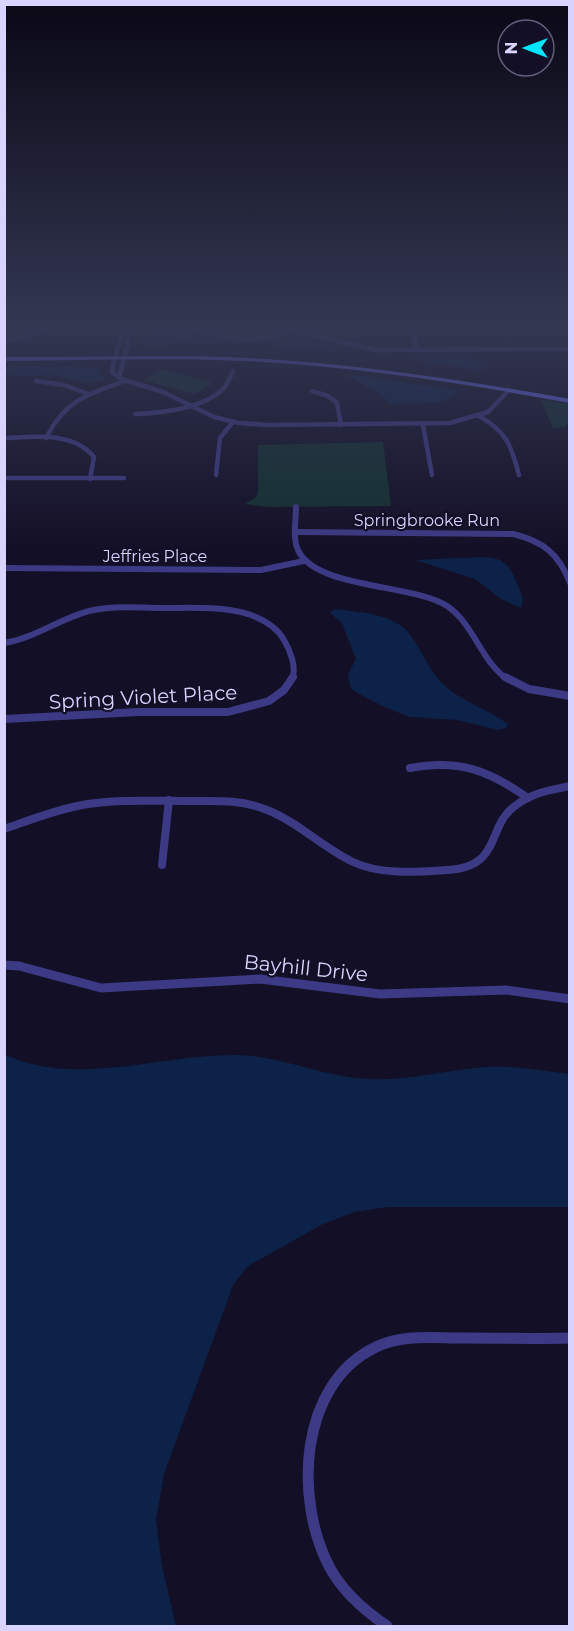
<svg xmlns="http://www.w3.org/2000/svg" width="574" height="1631" font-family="Montserrat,sans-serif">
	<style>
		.green { fill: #12302f }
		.water { fill: #0c2248 }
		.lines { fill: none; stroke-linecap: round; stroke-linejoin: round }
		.street-far4 { stroke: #3d3a85; stroke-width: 4.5 }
		.street-far3 { stroke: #3d3a85; stroke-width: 6 }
		.street-far2 { stroke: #3d3a85; stroke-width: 8 }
		.street-far1 { stroke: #3d3a85; stroke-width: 9 }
		.street { stroke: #3d3a85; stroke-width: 11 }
		.secondary { fill: #6f6bff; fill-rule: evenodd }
		.labels { text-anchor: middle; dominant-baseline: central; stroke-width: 4.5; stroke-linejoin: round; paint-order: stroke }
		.far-street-label { font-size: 16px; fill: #d9d4ff; stroke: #130f26 }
		.street-label { font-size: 20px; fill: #d9d4ff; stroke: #130f26 }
	</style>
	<rect width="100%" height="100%" fill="#130f26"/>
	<!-- green -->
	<g class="green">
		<path d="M163 369 213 383 195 394 144 380Z"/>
		<path d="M545 400 569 404V420L566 427 553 428 542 402 539 401Z"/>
		<path d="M383 442 391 506 268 507 245 504 256 497 258 492V445Z"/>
	</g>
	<!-- water -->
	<g class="water">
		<path d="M154 327H160L219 342 218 344 180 343 160 346 142 345 143 338 146 337 147 330Z"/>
		<path d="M298 339 329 345 335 349H299L273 345Z"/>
		<path d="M405 358H471L486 368 478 370Z"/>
		<path d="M38 366 100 368 99 376 104 377V380L88 383 56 375 15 376 5 371V367Z"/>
		<path d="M348 376H363L452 390 456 392 457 395 437 403 390 404 376 391Z"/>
		<path d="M458 558C491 558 505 550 518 586 522 594 524 599 521 608L501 599 475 579 415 560Z"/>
		<path d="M335 609C359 612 397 614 411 636 423 653 429 671 445 686 464 703 488 709 508 724L506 728 499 730 457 720 410 717 384 707 354 691 350 686 348 674 356 659 342 623 330 613Z"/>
		<path d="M4 1054C72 1088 164 1054 237 1055 281 1056 323 1077 367 1079 404 1081 438 1072 475 1068 505 1064 540 1070 569 1074V1207H388L354 1212 321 1225 248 1266 233 1285 164 1474 156 1520 162 1566 176 1626H5Z"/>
	</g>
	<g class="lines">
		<!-- street-far4 -->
		<g class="street-far4">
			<path d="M170 323C225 338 254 350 309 323"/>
			<path d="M411 323 417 350"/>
			<path d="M295 331 376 350 570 349"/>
			<path d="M4 340 27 336 60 323"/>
			<path d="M116 354 122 333 131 323"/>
			<path d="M125 354 131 332 142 323"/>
			<path d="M114 359 112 372 121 379 163 392 214 417 239 423 267 425 450 423 488 412 509 390"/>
			<path d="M119 378 124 359"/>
			<path d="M36 381 64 385 88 394"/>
			<path d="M312 391 328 396 337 403 341 425"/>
			<path d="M135 414C161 413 200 409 221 391 227 386 230 378 233 371"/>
			<path d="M479 416C507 432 511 445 519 475"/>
			<path d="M423 425 432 475"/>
			<path d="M4 438C34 437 73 431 94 457L90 479"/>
			<path d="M46 438C65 400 88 394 125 381"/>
			<path d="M216 475 220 438 233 422"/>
			<path d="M4 478H124"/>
		</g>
		<!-- street-far3 -->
		<g class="street-far3">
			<path d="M296 507C296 521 292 540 299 552 319 589 414 584 447 606 474 624 480 660 507 679"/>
			<path d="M297 532 513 534C543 541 559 554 570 583"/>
			<path d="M4 568 261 570 304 561"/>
			<path d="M4 643C35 638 59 619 89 611 113 605 137 608 162 608 190 608 220 606 248 614 262 619 277 627 284 640 290 650 297 667 292 679"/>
		</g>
		<!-- street-far2 -->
		<g class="street-far2">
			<path d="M505 677 529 689 570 696"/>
			<path d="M4 719 138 712H228L269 701 284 690 293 677"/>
			<path d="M410 768C459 759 488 770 528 798"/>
			<path d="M4 829C30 820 55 810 82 805 116 799 152 801 187 801 214 801 241 799 267 810 298 822 323 848 353 862 380 875 417 872 447 870 503 867 486 826 515 806 531 793 550 790 570 786"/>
			<path d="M162 865 169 800"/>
		</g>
		<!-- street-far1 -->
		<path class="street-far1" d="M4 965 19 966 101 988 260 979 380 994 506 990 570 999"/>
		<!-- street -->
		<path class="street" d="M387 1626C365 1611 343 1592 330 1568 294 1501 298 1384 376 1347 402 1334 433 1338 461 1338 497 1338 534 1339 570 1338"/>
		<!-- secondary -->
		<path class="secondary" d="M199 356C324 359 447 377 570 399V403C468 384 366 368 263 362 177 357 91 360 4 361V357Z"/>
	</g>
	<!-- sky -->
	<linearGradient id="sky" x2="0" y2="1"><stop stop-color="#0a0815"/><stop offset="0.59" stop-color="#333752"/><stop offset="1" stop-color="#333752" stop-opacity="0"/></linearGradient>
	<rect width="574" height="551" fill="url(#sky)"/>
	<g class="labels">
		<!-- far-street labels -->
		<g class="far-street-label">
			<text x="427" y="520">Springbrooke Run</text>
			<text x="155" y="556">Jeffries Place</text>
		</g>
		<!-- street labels -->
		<g class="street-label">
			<text transform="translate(143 697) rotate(-3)">Spring Violet Place</text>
			<text transform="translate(306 968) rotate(6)">Bayhill Drive</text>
		</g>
	</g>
	<!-- border -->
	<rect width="574" height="1631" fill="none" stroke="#d9d4ff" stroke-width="12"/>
	<!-- north arrow -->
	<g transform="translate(526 48) rotate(270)"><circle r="28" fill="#130f26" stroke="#625e7d" stroke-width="1.5"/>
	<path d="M0-4.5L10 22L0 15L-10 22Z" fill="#00e5ff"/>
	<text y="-9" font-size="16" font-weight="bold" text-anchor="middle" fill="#d9d4ff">N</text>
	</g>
</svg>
